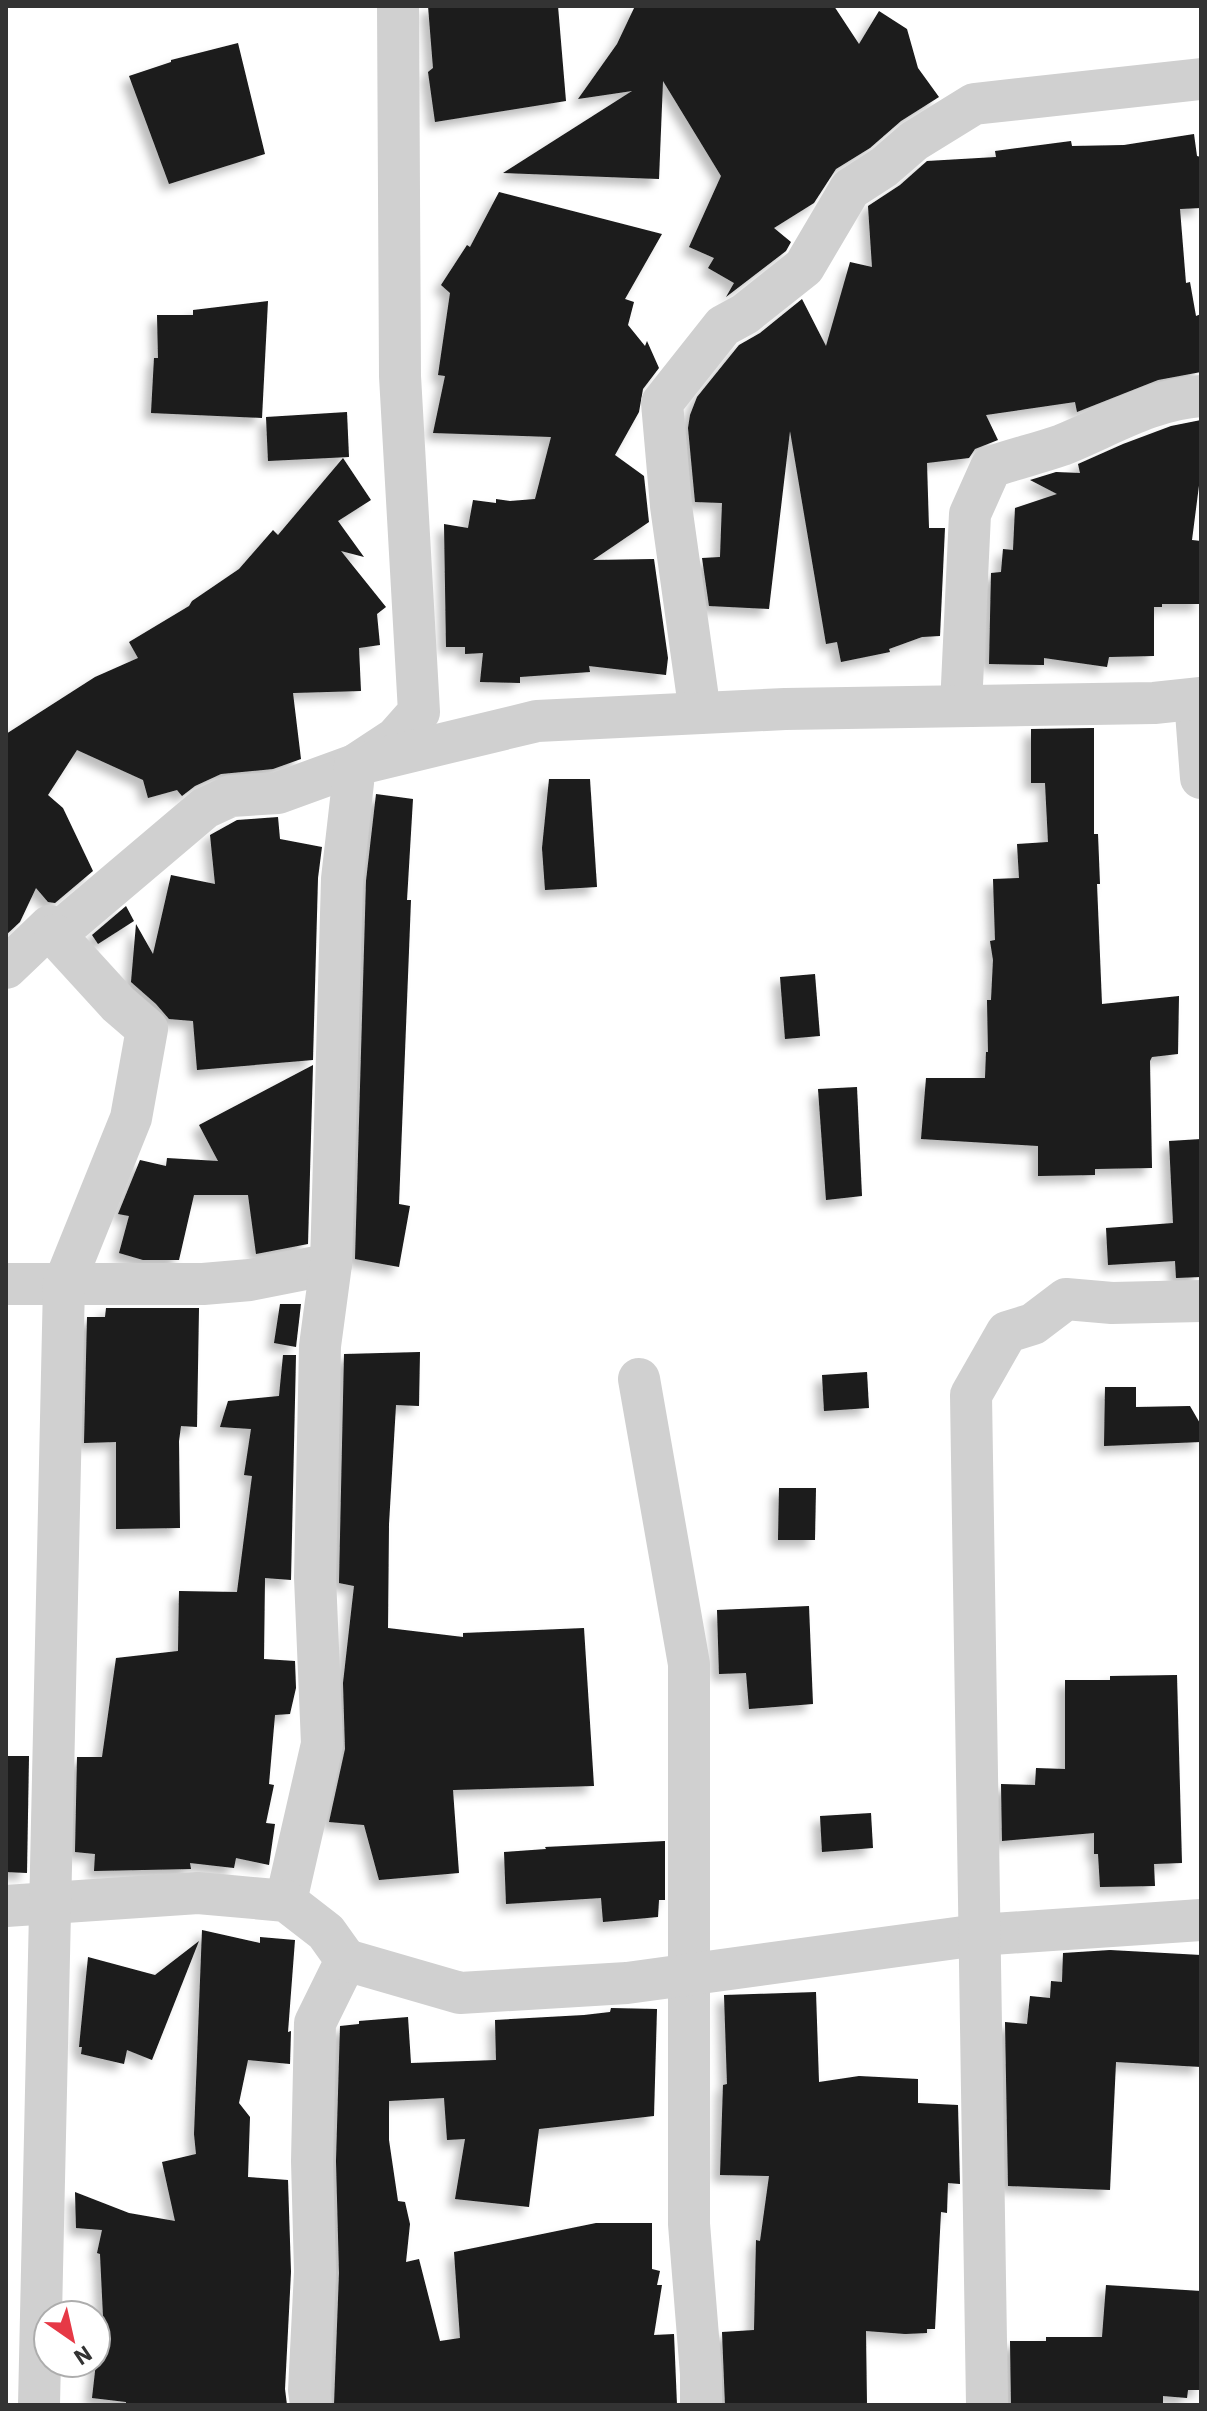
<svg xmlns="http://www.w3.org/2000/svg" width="1207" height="2411" font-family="'IBM Plex Sans',sans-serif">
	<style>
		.building { fill: #1a1a1a; filter: url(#shadow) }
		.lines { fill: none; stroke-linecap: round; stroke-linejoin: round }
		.street { stroke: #d0d0d0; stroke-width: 42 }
	</style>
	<defs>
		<filter id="shadow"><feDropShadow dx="-7" dy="7" stdDeviation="4" flood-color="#0004"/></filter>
	</defs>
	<rect width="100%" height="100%" fill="#fff"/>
	<!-- building -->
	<g class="building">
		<path d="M428 6H558L566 101 435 122 428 72 433 68Z"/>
		<path d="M635 6H834L859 44 879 11 907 29 918 68 939 97 901 121 870 148 836 169 814 203 774 228 791 242 786 251 726 297 734 283 708 268 714 258 689 247 721 176 663 81 659 179 503 173 632 91 578 99 617 44Z"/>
		<path d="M238 43 265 154 169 184 129 76 171 62V60Z"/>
		<path d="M1194 134 1197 156 1201 157V208L1180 209 1186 283 1190 282 1196 316 1201 314V372L1158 380 1077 412 1075 402 986 415 998 440 975 449 969 458 927 463 929 528H945L940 636 922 637 889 649 890 652 841 662 837 642 826 644 790 431 769 609 709 606 702 558 720 557 722 503 695 502 688 428 690 415 697 397 739 345 760 333 802 299 826 346 850 262 872 267 868 206 900 185 927 161 996 157 995 151 1071 141 1072 146 1124 145Z"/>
		<path d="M499 192 662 234 625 299 634 302 628 325 645 346 647 341 659 368 643 389 639 412 615 455 644 476 649 522 593 560 654 559 668 658 666 675 589 666 590 672 520 677V683L480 682 483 653 465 654V647H446L444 524 468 528 473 500 496 503V499L510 501 535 499 551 437 433 433 445 376 438 375 450 293 441 285 467 245 470 247Z"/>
		<path d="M268 301 262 418 151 413 154 358H158L157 315H193V310Z"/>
		<path d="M347 412 349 457 268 461 266 417Z"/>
		<path d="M1201 420V470L1192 540 1201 541V604H1162V607H1154V656L1109 657 1107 667 1044 658V665L989 664 991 573 1001 572 1003 549 1013 550 1015 508 1057 494 1030 480 1056 472 1080 473 1078 464 1123 444 1171 426Z"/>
		<path d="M343 458 371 500 338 521 364 557 341 551 386 607 377 614 380 645 359 648 361 691 293 693 301 759 273 769 221 774 195 786 182 796 177 790 148 798 143 780 77 750 48 795 63 808 93 871 55 903 48 902 36 888 20 922 6 935V734L95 677 138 658 129 642 189 606 192 601 239 569 273 530 278 535Z"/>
		<path d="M1094 728V834H1098L1100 884H1097L1102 1004 1179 996 1178 1054 1152 1057 1150 1061 1152 1168 1095 1169V1175L1038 1176V1146L921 1139 926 1078H985L986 1052H988L987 1000H991L993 960 990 941 995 940 993 879 1019 878 1017 844 1048 842 1045 783H1031V729Z"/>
		<path d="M549 779H590L597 887 545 890 542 848Z"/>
		<path d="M376 794 413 799 407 900H411L399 1204 410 1206 399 1267 355 1259 366 881Z"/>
		<path d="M278 817 280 839 322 847 318 878 313 1060 197 1070 193 1021 169 1019 156 1004 131 982 136 924 153 954 171 875 215 884 210 835 237 820Z"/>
		<path d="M126 906 134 921 98 944 92 935Z"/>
		<path d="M815 974 820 1036 785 1039 780 977Z"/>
		<path d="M313 1065 308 1244 256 1254 248 1195H194L179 1260H143L119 1253 129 1216 118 1214 140 1160 166 1166 167 1158 218 1161 199 1125Z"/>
		<path d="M857 1087 862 1196 826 1200 818 1089Z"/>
		<path d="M1201 1139V1277L1176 1278 1175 1261 1108 1265 1106 1228 1173 1223 1169 1141Z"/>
		<path d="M280 1304H301L296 1347 274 1343Z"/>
		<path d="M106 1308H199L197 1427 181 1426 179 1441 180 1528 116 1529V1442L84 1443 87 1317H105Z"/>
		<path d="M420 1352 419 1406 396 1405 389 1524 388 1628 463 1637V1633L584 1628 594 1786 453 1790 459 1873 379 1880 364 1825 329 1822 345 1749 343 1683 354 1586 339 1583 344 1354Z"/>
		<path d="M283 1355H296L291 1580 265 1578 264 1659 295 1661 296 1688 290 1714 275 1715 269 1784 274 1785 266 1823 275 1824 269 1865 236 1858 234 1868 190 1863 191 1869 94 1871 95 1854 75 1852 77 1757H102L116 1658 178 1651 179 1591 237 1592 252 1476 244 1475 251 1429 220 1427 228 1401 279 1396Z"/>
		<path d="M867 1372 869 1408 824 1411 822 1375Z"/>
		<path d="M1105 1387H1136V1407L1190 1406 1201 1425V1442L1104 1446Z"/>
		<path d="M779 1488H816L815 1540H778Z"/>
		<path d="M809 1606 813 1704 749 1709 746 1673 719 1674 717 1610Z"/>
		<path d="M1177 1675 1182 1863 1154 1864 1155 1886 1100 1887 1098 1854H1094V1833L1002 1841 1001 1784 1035 1785 1036 1768 1065 1769V1680H1110V1676Z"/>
		<path d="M6 1756H29L27 1873 6 1872Z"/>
		<path d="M871 1813 873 1848 822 1852 820 1816Z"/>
		<path d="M665 1841V1900H659L658 1917 603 1922 601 1898 506 1904 504 1852 546 1849 545 1847Z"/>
		<path d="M202 1930 260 1943V1937L295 1940 288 2032 291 2031 290 2064 248 2060 239 2103 250 2117 248 2177 288 2180 291 2272 285 2389 287 2405H126V2402L92 2398 96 2363V2316H103L100 2254 97 2253 102 2230 76 2228 75 2192 129 2213 175 2221 162 2162 196 2154 194 2134Z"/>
		<path d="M199 1941 152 2060 127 2050 124 2064 81 2054 82 2047H79L88 1957 155 1975Z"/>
		<path d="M1110 1950 1201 1955V2067L1116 2062 1110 2190 1008 2186 1005 2022 1027 2024 1030 1996 1050 1998 1051 1981 1062 1982 1063 1953Z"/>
		<path d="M816 1992 819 2082 859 2076 918 2079V2103L958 2105 960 2184 948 2183 947 2213 941 2212 935 2329H927V2333L905 2334 866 2331 867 2405H725L722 2332 754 2330 756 2240 760 2241 769 2176 720 2175 723 2085 727 2084 724 1995Z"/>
		<path d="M611 2008 657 2009 654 2116 539 2129 529 2207 455 2199 465 2139 447 2140 444 2098 389 2101V2140L398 2201 405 2202 410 2224 406 2262 419 2259 440 2341 460 2338 454 2252 596 2223H652V2269L660 2271 657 2285H662L654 2335 674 2334 677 2405H334L339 2273 336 2161 340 2026 359 2024V2021L408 2017 411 2063 496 2060 495 2020 584 2015 610 2012Z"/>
		<path d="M1106 2285 1201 2291V2390H1188L1187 2398 1163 2396V2405H1011L1010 2341H1046V2337H1102Z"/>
	</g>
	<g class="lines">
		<!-- street -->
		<g class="street">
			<path d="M1195 699 1201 778"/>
			<path d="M961 706 970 514 991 467C1014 459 1039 453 1062 445 1107 427 1152 399 1201 396"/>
			<path d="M700 713 671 506 662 403 723 326 745 314 804 267 850 189 884 167 914 141 974 104 1201 79"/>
			<path d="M6 968 50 926 55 935 205 808 231 796 278 793 355 765 396 738 419 712 400 376 398 6"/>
			<path d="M6 1284H203L250 1280 331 1264"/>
			<path d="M639 1379 689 1664V2224L701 2374V2405"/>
			<path d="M286 1901 322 1744 315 1577 320 1346 331 1264 342 879 355 765 537 721 785 709 1154 703 1201 698"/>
			<path d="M6 1906 198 1893 286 1901 326 1932 346 1960 315 2023 312 2161 315 2272 309 2390 311 2405"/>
			<path d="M346 1960 460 1993 627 1983 978 1935 1201 1920"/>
			<path d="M39 2405 64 1284 131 1118 147 1029 118 1004 55 935"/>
			<path d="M987 2405 971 1395 1007 1332 1033 1324 1066 1299 1112 1303 1201 1301"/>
		</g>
	</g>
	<!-- border -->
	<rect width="1207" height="2411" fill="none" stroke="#333333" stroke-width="16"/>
	<!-- north arrow -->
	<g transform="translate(72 2339) rotate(146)"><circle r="38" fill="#ffffff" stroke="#adadad" stroke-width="2"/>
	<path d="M0-6L14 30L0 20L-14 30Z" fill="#e63946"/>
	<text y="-12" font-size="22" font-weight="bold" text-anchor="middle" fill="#333333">N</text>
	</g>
</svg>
